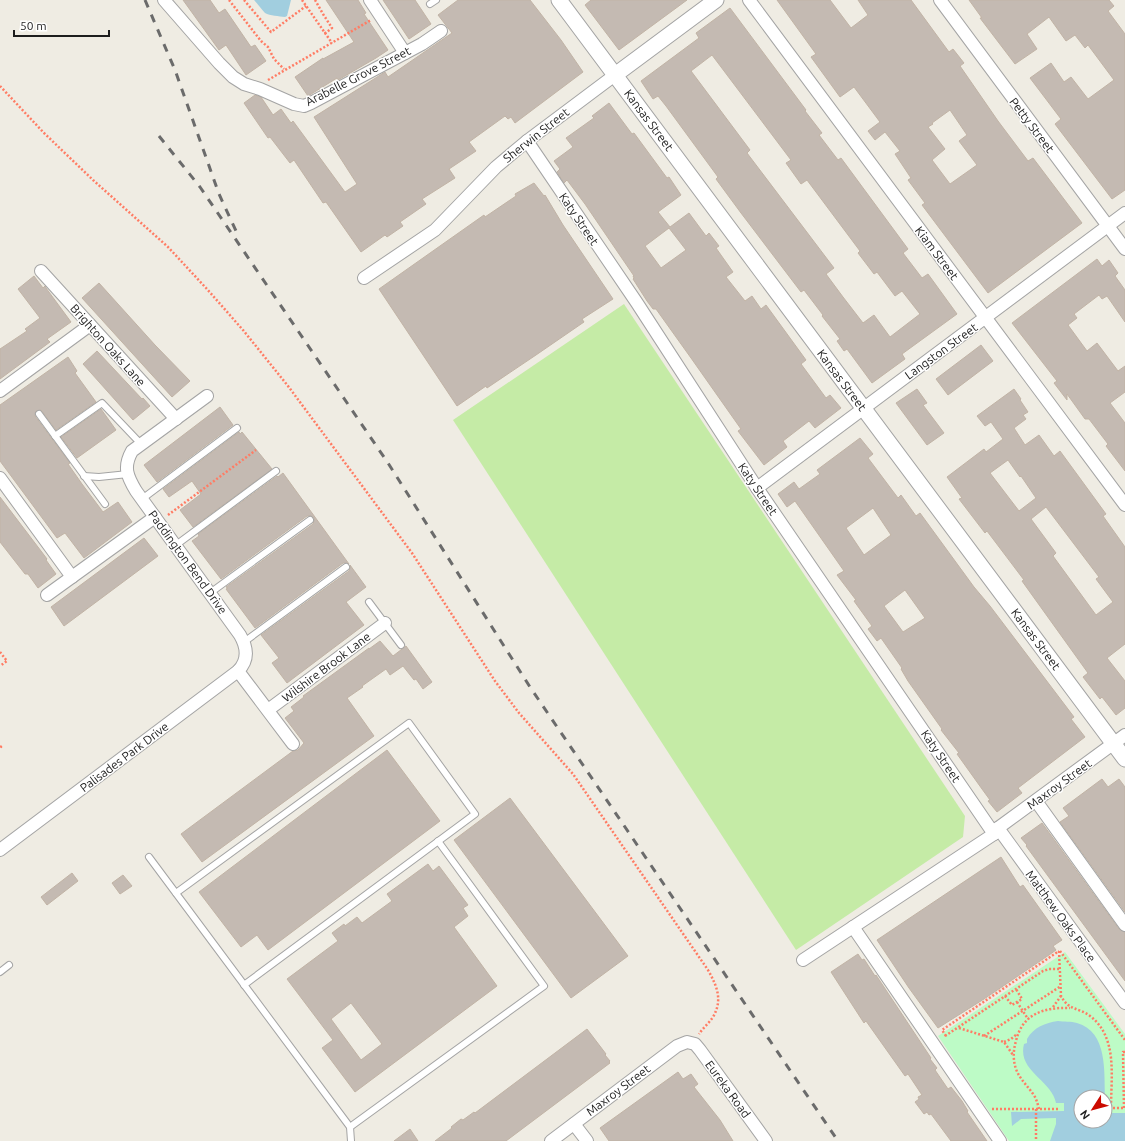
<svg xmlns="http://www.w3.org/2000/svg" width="1125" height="1141" font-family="Ubuntu,sans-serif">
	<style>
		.grass { fill: #c5eba6 }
		.park { fill: #bdfbc6; fill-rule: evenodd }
		.water { fill: #a1cedf }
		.building { fill: #c4bab2; stroke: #c1b3a5; fill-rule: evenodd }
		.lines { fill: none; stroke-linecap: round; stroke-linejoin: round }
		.service-casing { stroke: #a4a4a4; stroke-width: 8 }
		.minor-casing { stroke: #a4a4a4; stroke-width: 14 }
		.tertiary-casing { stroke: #a4a4a4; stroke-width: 17 }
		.path { stroke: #ff7c64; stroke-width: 2.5; stroke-dasharray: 2 2; stroke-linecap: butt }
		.service { stroke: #fff; stroke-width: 6 }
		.minor { stroke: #fff; stroke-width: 12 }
		.tertiary { stroke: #fff; stroke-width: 15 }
		.rail { stroke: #6b6b6b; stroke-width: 3; stroke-dasharray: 8 8; stroke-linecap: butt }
		.labels { text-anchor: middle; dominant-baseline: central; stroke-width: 3; stroke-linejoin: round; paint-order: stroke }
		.street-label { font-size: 12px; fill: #1d1d1d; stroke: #fff }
	</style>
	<rect width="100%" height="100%" fill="#efece3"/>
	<!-- grass -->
	<path class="grass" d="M624 304 965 816 963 837 796 950 453 420Z"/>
	<!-- park -->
	<path class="park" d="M1065 952 1125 1034V1141H1009L938 1036ZM1081 1097H1105V1121H1081Z"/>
	<!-- water -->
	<g class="water">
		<path d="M254 0H291L287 16 285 17C279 16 270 16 265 13 261 9 258 4 254 0Z"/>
		<path d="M1058 1021C1064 1022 1071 1021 1077 1023 1108 1032 1104 1072 1105 1097H1081V1121H1105V1113H1125V1141H1050L1056 1124V1118L1021 1119 1012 1126 1011 1112 1064 1111V1103H1056C1052 1080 1017 1071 1024 1044L1027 1043V1039C1034 1027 1045 1023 1058 1021Z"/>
	</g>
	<!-- building -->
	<g class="building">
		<path d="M183 0H210L219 13 225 9 251 47 255 45 266 61 246 75 226 45 219 50Z"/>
		<path d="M326 0H358L366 13 364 14 388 50 376 58 338 80 337 78 308 96 295 77 323 58V59L354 42Z"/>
		<path d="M383 0H415L431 24 409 39Z"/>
		<path d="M458 0H530L561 40 583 72 515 123 511 117 508 119 505 116 469 142 476 151 449 169 455 178 422 199 426 204 400 222 403 226 387 237 385 235 361 252 326 202 323 203 294 160 290 163 270 137 268 138 244 103 255 95 261 97 273 115 281 109 291 123 293 121 345 192 357 184 314 117 385 72 388 77 452 33 438 15Z"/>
		<path d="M591 0H687L619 50 585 5Z"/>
		<path d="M777 0H830L851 28 868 15 858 0H911L949 52 953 49 964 63 960 66 998 121 1028 161 1033 158 1082 223 988 293 922 205 925 203 908 180 911 178 895 154 900 151 885 132 875 140 868 131 880 122 854 87 840 97 811 57 816 54ZM950 110 967 135 959 141 977 165 950 184 932 160 945 149 928 127 933 124 932 123Z"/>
		<path d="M969 0H1109L1114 6 1108 11 1125 34V190L1112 199 1055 124 1061 119 1030 78 1051 63 1064 82 1071 77 1088 99 1114 80 1088 45 1085 48 1075 35 1066 41 1049 17 1027 34 1037 49 1015 64 980 18H982Z"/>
		<path d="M730 8 806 110 805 111 822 133 819 135 838 160 841 158 908 249 903 253 922 278 928 274 957 314 902 354 905 359 872 383 847 349 844 351 837 341 840 339 822 316 823 315 804 290 801 292 741 213 716 179 718 177 666 106 658 96 653 99 641 81 699 38 696 33ZM712 55 791 160 786 163 801 184 807 180 860 251 858 253 874 274 877 272 895 296 902 291 920 314 890 337 874 315 863 323 843 297 826 274 834 268 747 153 750 150 691 71Z"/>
		<path d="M609 103 632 134 634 133 667 178 669 177 681 195 658 212 670 227 689 213 706 236 709 233 719 246 716 248 733 272 726 277 745 301 752 296 761 309 766 305 806 360 801 364 826 398 830 395 841 408 815 428 809 421 783 441 787 447 764 465 738 431 741 429 691 358 656 309H653L647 301 633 279 634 278 633 276H634L585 204 567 180 564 183 557 172 560 169 554 161 573 147 566 138 594 118 592 116ZM669 228 686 250 661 268 645 246Z"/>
		<path d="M534 183 544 196 545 195 563 225 613 299 582 319 584 322 536 355 487 388 486 386 457 406 379 289 484 215 485 217 516 196 515 194Z"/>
		<path d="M1097 259 1102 266 1109 260 1118 273 1115 276 1125 290V322L1107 296 1102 299 1099 295 1074 314 1077 318 1068 325 1087 351 1097 343 1118 371 1125 366V392L1110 403 1125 423V471L1106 446 1108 444 1089 419H1085L1067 394V400L1054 383 1057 381 1012 323Z"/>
		<path d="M34 276 43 288 45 286 46 288 71 322 47 339 50 342 0 379V349L27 331 25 329 40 318 18 289Z"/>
		<path d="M99 283 155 345 190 381 172 397 82 298Z"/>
		<path d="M981 345 993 361 948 395 936 379Z"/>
		<path d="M97 351 142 399 143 398 150 406 133 420 83 364Z"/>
		<path d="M68 357 77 371 75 373 96 402 56 430 41 410 36 411 35 416 70 463 68 464 82 484 103 512 118 502 132 522 84 558 65 533 57 538 0 461V405Z"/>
		<path d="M917 389 927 403 923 405 944 433 927 445 896 403Z"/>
		<path d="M1014 389 1021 399 1020 400 1028 412 1023 415 1026 419 1014 428 1025 445 1039 435 1054 456 1060 451 1106 514 1103 516 1125 547V644L1107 658 1125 681V708L1116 715 1102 697 1100 699 1083 677 1088 673 1022 581 1024 580 987 531 985 533 959 499 962 498 947 477 984 449 986 452 1003 439 991 422 985 426 977 416ZM1008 460 1020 477 1021 476 1036 498 1019 511 990 473ZM1046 507 1099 577 1096 579 1113 602 1096 615 1053 556 1056 553 1031 519Z"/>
		<path d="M220 407 233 425 157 482 144 465Z"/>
		<path d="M101 409 116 430 77 458 61 437Z"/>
		<path d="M239 432 240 434 242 432 272 469 193 527 180 510 201 494 192 481 169 497 163 489Z"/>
		<path d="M860 438 873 454 868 458 898 498 901 495 916 516 920 513 974 587 990 606 1074 717 1071 719 1085 737 1018 788 1022 793 997 812 988 801 990 800 982 789 957 754 959 753 941 730 942 729 908 681 901 669 902 668 881 638 877 641 868 629 872 626 854 601 856 600 837 575 844 571 795 501 787 507 778 494 794 482 799 489 820 474 817 470ZM873 508 891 535 864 555 846 528ZM905 590 925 618 903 632 884 606Z"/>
		<path d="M283 473 349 564 346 563H343L255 628 226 589 228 588 226 587 313 524 314 521V518L311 516H307L221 579 192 541 199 536 198 534 277 476 278 477Z"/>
		<path d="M0 497 41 551 47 559 46 560 56 574 38 588 28 574H25L0 542Z"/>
		<path d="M144 538 158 556 64 626 51 607Z"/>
		<path d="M350 565 366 587 346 602 364 625 287 683 272 663 279 658 261 635 349 571 350 568Z"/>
		<path d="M380 641 393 656 406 646 432 682 423 689 416 679 414 680 403 666 390 675 386 669 362 686 363 687 347 698 374 736 202 862 181 834 293 751 298 750 304 743 285 718 294 711 291 707 304 697 303 696 369 648V649Z"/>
		<path d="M387 750 440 821 268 950 257 935 241 947 199 892Z"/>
		<path d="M1102 779 1108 787 1119 779 1125 787V912L1060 822 1069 816 1063 808Z"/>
		<path d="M510 798 628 956 571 998 454 840Z"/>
		<path d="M1042 823 1119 929 1125 932V981L1026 846 1027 845 1021 838Z"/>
		<path d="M1001 857 1020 887 1023 885 1062 940 1053 946 1056 950 1049 955 984 999 938 1028 909 988 877 940Z"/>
		<path d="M428 864 433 871 439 866 468 905 463 908 468 916 454 927 497 986 355 1092 322 1048 333 1040 287 979 338 941 332 933 344 924 345 926 357 917 362 923 392 901 387 894ZM351 1003 382 1044 361 1060 331 1019Z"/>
		<path d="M72 873 78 881 47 905 41 897Z"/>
		<path d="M123 875 132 886 120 894 112 883Z"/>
		<path d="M858 954 862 960 864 959 875 976 876 975 931 1058 930 1059 937 1068 935 1070 948 1089 951 1087 962 1101 968 1111 967 1112 987 1141H951L931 1114 929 1115 927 1112 924 1114 915 1102 919 1099 918 1097 922 1095 908 1074 905 1076 866 1021 864 1023 831 972Z"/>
		<path d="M587 1029 606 1054 605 1055 610 1061 609 1062 610 1063 506 1141H435L452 1128 451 1127 461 1119 463 1120 474 1112 475 1113Z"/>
		<path d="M678 1072 683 1079 691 1074 698 1084 694 1087 720 1120 733 1141H609L600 1128Z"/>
		<path d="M410 1129 418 1141H394Z"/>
	</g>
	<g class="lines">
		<!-- service casing -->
		<g class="service-casing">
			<g id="service">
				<path d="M430 4 436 0"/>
				<path d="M39 414 105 504"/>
				<path d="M55 436 102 403 141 444"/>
				<path d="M84 476 99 477 128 474"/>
				<path d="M142 499 237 428"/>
				<path d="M176 545 276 471"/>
				<path d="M210 593 310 520"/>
				<path d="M369 602 401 645"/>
				<path d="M244 642 346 567"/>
				<path d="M149 857 350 1127 351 1141"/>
				<path d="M176 893 409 723 475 814 244 985"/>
				<path d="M0 972 9 965"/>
				<path d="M350 1127 544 986 438 841"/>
			</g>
		</g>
		<!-- minor casing -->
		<g class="minor-casing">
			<g id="minor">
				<path d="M164 0 219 63 233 77 244 84 260 89 294 104 304 106 311 103 422 44 441 31"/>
				<path d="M370 0 405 53"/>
				<path d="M749 0 1125 505"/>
				<path d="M940 0 1125 249"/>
				<path d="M527 141 637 303 757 488 994 834"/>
				<path d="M41 271 176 419"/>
				<path d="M364 278 435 230 496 167 527 141 615 75"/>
				<path d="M0 391 90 325"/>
				<path d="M0 478 72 577"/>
				<path d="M757 488 1125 213"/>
				<path d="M47 595 155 517"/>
				<path d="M238 671 293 744"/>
				<path d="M268 710 385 623"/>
				<path d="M1036 801 1125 925"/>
				<path d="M998 828 1125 1003"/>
				<path d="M0 850 238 671C249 660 247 647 240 635L136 491C127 476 123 467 132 451L207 396"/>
				<path d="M853 927 1000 1141"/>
				<path d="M803 960 994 834 998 828 1125 735"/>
				<path d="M574 1124 587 1141"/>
				<path d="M551 1141 677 1046 687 1042 695 1044 700 1050 766 1141"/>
			</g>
		</g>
		<!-- tertiary casing -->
		<g class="tertiary-casing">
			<g id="tertiary">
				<path d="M559 0 1125 759"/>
				<path d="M615 75 716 0"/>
			</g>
		</g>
		<!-- path -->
		<g class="path">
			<path d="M229 0 261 41 268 47 274 59 284 69"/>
			<path d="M244 0 271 32 306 6"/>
			<path d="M302 0 332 43"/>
			<path d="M315 0 323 14 332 28 324 34"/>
			<path d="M268 80 371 20"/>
			<path d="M0 86 44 133 93 180 168 247 206 288 243 330 288 386 412 553 495 681 519 713 573 774 708 970C717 986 723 1000 713 1017 709 1023 703 1028 699 1034"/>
			<path d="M168 515 256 450"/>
			<path d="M0 652 7 661 0 666"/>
			<path d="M0 746 1 747 0 748"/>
			<path d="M1059 951 1061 996C1069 1011 1078 1007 1090 1016 1118 1037 1111 1077 1111 1108"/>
			<path d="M1060 951 1125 1040"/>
			<path d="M1005 996 1012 1005 1022 999 1016 989"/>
			<path d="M1017 1002 1028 1019"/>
			<path d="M1053 1007 1061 996"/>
			<path d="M959 1028 1004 1042 1013 1055"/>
			<path d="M945 1036 1043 971 1049 969H1061"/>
			<path d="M946 1036 942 1030 1059 951"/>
			<path d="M984 1036 1061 986"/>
			<path d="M1004 1042 1011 1039 1017 1034"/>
			<path d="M1105 1108H1125"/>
			<path d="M1124 1108 1123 1052H1125"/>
			<path d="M992 1109H1060"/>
			<path d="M1036 1109V1141"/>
			<path d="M1039 1109C1038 1105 1037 1101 1035 1097 1029 1087 1020 1080 1016 1069 1013 1060 1013 1051 1016 1041 1022 1014 1044 1007 1070 1008"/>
		</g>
		<!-- service -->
		<use href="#service" class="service"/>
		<!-- minor -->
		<use href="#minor" class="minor"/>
		<!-- tertiary -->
		<use href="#tertiary" class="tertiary"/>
		<!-- rail -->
		<g class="rail">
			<path d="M145 0 175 70 219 194 237 233"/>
			<path d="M159 136 200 187 388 463 530 687 838 1141"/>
		</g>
	</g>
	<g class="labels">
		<!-- street labels -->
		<g class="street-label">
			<text transform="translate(358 76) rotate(-27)">Arabelle Grove Street</text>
			<text transform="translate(649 120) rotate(53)">Kansas Street</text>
			<text transform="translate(1032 125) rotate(53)">Petty Street</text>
			<text transform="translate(536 135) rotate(-38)">Sherwin Street</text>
			<text transform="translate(579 219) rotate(56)">Katy Street</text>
			<text transform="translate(937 253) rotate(53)">Kiam Street</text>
			<text transform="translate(108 345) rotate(48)">Brighton Oaks Lane</text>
			<text transform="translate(941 351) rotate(-36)">Langston Street</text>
			<text transform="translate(842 380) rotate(53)">Kansas Street</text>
			<text transform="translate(758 489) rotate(56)">Katy Street</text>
			<text transform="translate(188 562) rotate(54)">Paddington Bend Drive</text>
			<text transform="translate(1036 639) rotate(53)">Kansas Street</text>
			<text transform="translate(326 667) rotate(-37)">Wilshire Brook Lane</text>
			<text transform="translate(941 756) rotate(56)">Katy Street</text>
			<text transform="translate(124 757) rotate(-37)">Palisades Park Drive</text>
			<text transform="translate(1059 784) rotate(-36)">Maxroy Street</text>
			<text transform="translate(1061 916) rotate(54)">Matthew Oaks Place</text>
			<text transform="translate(728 1089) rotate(54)">Eureka Road</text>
			<text transform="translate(618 1090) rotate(-37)">Maxroy Street</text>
		</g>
	</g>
	<!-- north arrow -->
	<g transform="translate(1093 1109) rotate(234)"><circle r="19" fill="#ffffff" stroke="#a5a5a5"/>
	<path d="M0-3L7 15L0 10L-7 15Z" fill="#cb0a00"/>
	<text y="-6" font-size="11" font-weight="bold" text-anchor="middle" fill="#1d1d1d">N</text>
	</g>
	<!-- scale -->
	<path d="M14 30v6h95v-6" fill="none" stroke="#1d1d1d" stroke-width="2"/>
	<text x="20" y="30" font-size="12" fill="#1d1d1d" stroke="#ffffff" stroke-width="3" paint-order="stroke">50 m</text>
</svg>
